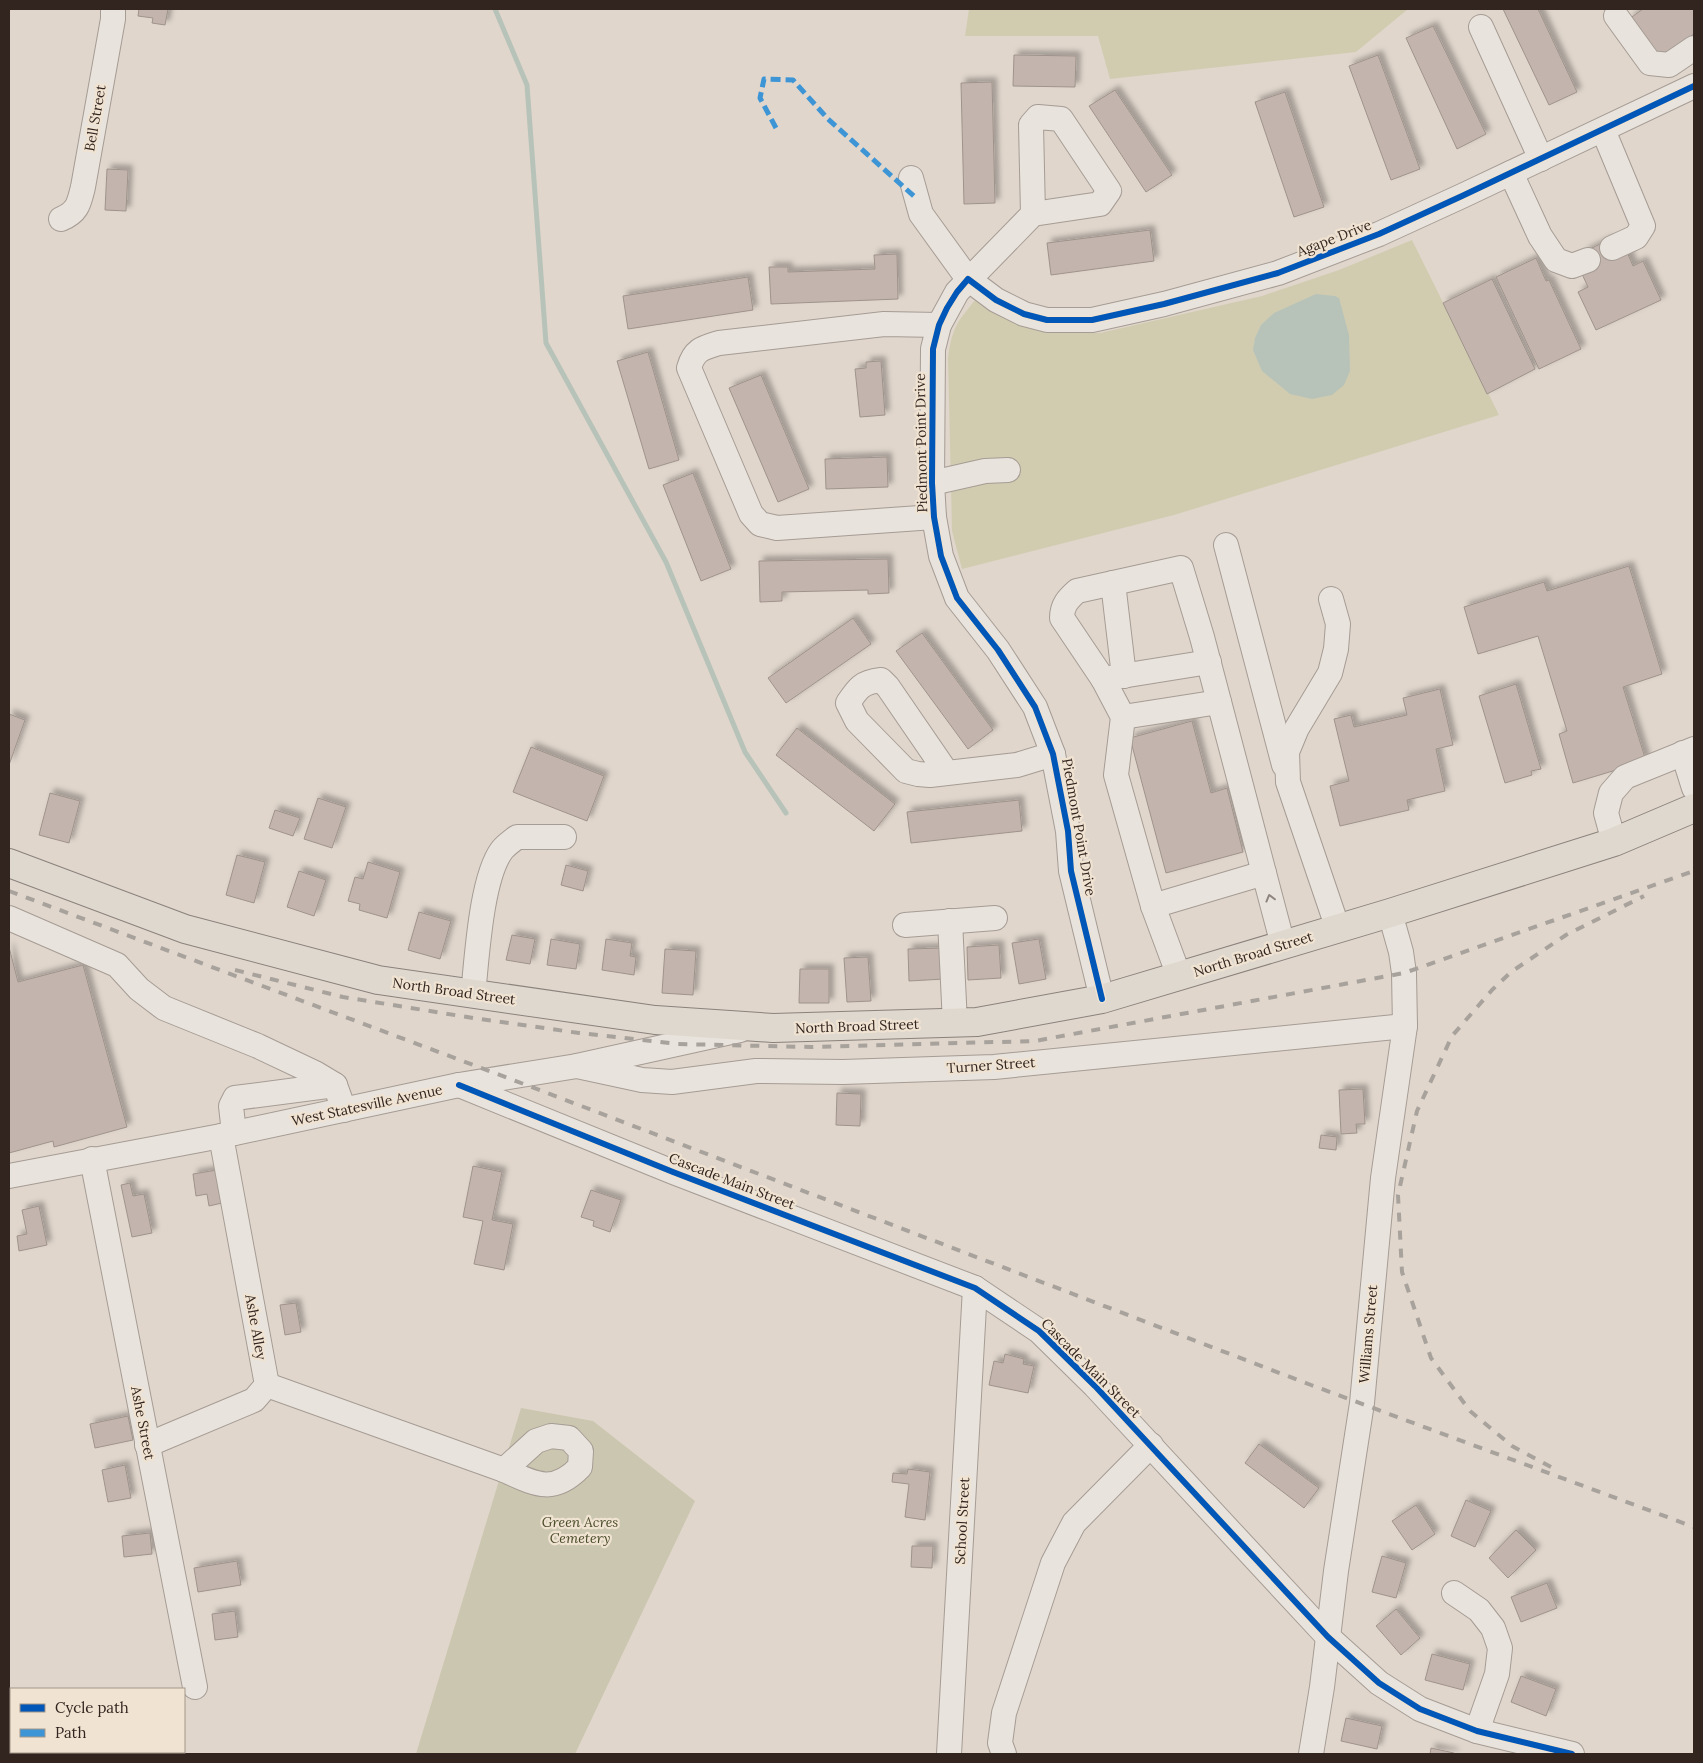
<svg xmlns="http://www.w3.org/2000/svg" width="1703" height="1763" font-family="Lora,serif">
	<style>
		.green { fill: #d1ccb0 }
		.cemetery { fill: #cbc6af }
		.water { fill: #b7c3b9 }
		.lines { fill: none; stroke-linecap: round; stroke-linejoin: round }
		.stream { stroke: #b7c3b9; stroke-width: 5 }
		.building { fill: #c3b5ad; stroke: #9f938c; filter: url(#shadow) }
		.minor-casing { stroke: #a59c95; stroke-width: 26 }
		.major-casing { stroke: #8a827c; stroke-width: 30 }
		.minor { stroke: #e8e3dc; stroke-width: 24 }
		.major { stroke: #dfd8cf; stroke-width: 28 }
		.rail { stroke: #a8a29c; stroke-width: 4; stroke-dasharray: 9 9; stroke-linecap: butt }
		.quiet { stroke: #3d95d5; stroke-width: 5; stroke-dasharray: 10 5; stroke-linecap: butt }
		.cycleway-casing { stroke: #f0e3d2; stroke-width: 9 }
		.cycleway { stroke: #0057b8; stroke-width: 6 }
		.oneway { stroke: #8d847e }
		.labels { text-anchor: middle; dominant-baseline: central; stroke-width: 4.5; stroke-linejoin: round; paint-order: stroke }
		.street-label { font-size: 14px; fill: #32251f; stroke: #f0e3d2 }
		.park-label { font-size: 14px; font-style: italic; fill: #484b28; stroke: #f0e3d2 }
	</style>
	<defs>
		<filter id="shadow"><feDropShadow dx="4.5" dy="-4.5" stdDeviation="2.5" flood-color="#0004"/></filter>
	</defs>
	<rect width="100%" height="100%" fill="#e0d6cc"/>
	<!-- green -->
	<g class="green">
		<path d="M969 9H1408L1356 52 1110 79 1098 36H965Z"/>
		<path d="M1412 240 1499 415 1174 515 962 569 952 531 948 358C952 328 957 322 976 299L1033 328 1063 333H1100L1262 296 1339 270Z"/>
	</g>
	<!-- cemetery -->
	<path class="cemetery" d="M521 1408 593 1421 695 1501 575 1754H416Z"/>
	<!-- water -->
	<path class="water" d="M1316 294 1335 296 1339 298 1349 335 1350 371 1344 385 1332 395 1312 399 1290 394 1262 371 1253 350 1255 338 1261 325 1274 313Z"/>
	<g class="lines">
		<!-- stream -->
		<path class="stream" d="M495 9 527 85 546 343 666 562 745 752 786 813"/>
	</g>
	<!-- building -->
	<g class="building">
		<path d="M139 9H168L165 25 152 23 153 18 138 16Z"/>
		<path d="M1503 9H1538L1577 92 1549 105Z"/>
		<path d="M1643 9H1694V34L1659 59 1629 19Z"/>
		<path d="M1433 26 1486 134 1457 149 1406 38Z"/>
		<path d="M1014 55 1076 56 1075 87 1013 86Z"/>
		<path d="M1378 55 1420 169 1391 180 1349 66Z"/>
		<path d="M992 82 995 203 964 204 961 83Z"/>
		<path d="M1115 90 1172 175 1146 192 1089 106Z"/>
		<path d="M1285 92 1324 207 1294 217 1255 102Z"/>
		<path d="M107 169 128 170 126 211 105 210Z"/>
		<path d="M1150 230 1154 261 1051 275 1047 243Z"/>
		<path d="M1608 240 1627 252 1633 266 1643 261 1661 300 1596 330 1578 292 1588 287 1582 274 1584 252Z"/>
		<path d="M897 254 898 299 771 304 769 267H788V272L875 269 874 255Z"/>
		<path d="M1536 258 1546 281 1549 280 1581 349 1539 369 1496 277Z"/>
		<path d="M748 277 753 310 628 329 623 296Z"/>
		<path d="M1492 279 1535 369 1487 394 1443 303Z"/>
		<path d="M648 352 679 460 649 469 617 361Z"/>
		<path d="M881 361 885 415 860 417 855 369 866 368V362Z"/>
		<path d="M761 375 809 489 778 502 729 388Z"/>
		<path d="M887 457 888 487 826 489 825 459Z"/>
		<path d="M693 473 731 569 701 581 663 485Z"/>
		<path d="M888 559 889 593 868 594V590L782 592V601L760 602 759 561Z"/>
		<path d="M1629 566 1662 674 1623 687 1646 761 1573 783 1559 734 1567 731 1538 636 1478 654 1464 607 1544 582 1547 591Z"/>
		<path d="M853 618 871 644 786 703 768 678Z"/>
		<path d="M922 633 993 730 968 749 896 651Z"/>
		<path d="M1516 684 1541 769 1531 771 1532 775 1505 783 1479 696Z"/>
		<path d="M1440 689 1453 745 1436 749 1445 791 1407 800 1409 810 1340 826 1330 786 1349 781 1334 719 1351 715 1354 727 1407 715 1403 698Z"/>
		<path d="M9 714 25 720 9 765Z"/>
		<path d="M1192 721 1211 793 1227 788 1243 852 1166 873 1130 738Z"/>
		<path d="M797 728 895 804 874 831 776 755Z"/>
		<path d="M531 747 604 776 587 821 513 792Z"/>
		<path d="M50 793 80 801 69 843 39 835Z"/>
		<path d="M318 798 346 807 332 848 304 839Z"/>
		<path d="M1019 800 1022 831 911 843 907 812Z"/>
		<path d="M275 810 300 818 293 836 269 828Z"/>
		<path d="M237 855 265 862 254 903 226 895Z"/>
		<path d="M368 862 400 872 387 918 359 910 360 904 348 901 355 877 363 879Z"/>
		<path d="M566 865 588 871 583 891 561 885Z"/>
		<path d="M299 871 326 880 314 916 287 907Z"/>
		<path d="M419 912 451 921 440 959 408 950Z"/>
		<path d="M512 935 535 939 530 964 506 960Z"/>
		<path d="M551 939 580 944 576 969 547 965Z"/>
		<path d="M606 939 632 943 630 956 636 957 634 975 602 970Z"/>
		<path d="M1039 939 1046 979 1019 984 1012 943Z"/>
		<path d="M999 945 1001 978 968 980 967 947Z"/>
		<path d="M9 947 18 982 83 965 127 1127 54 1147 53 1141 9 1153Z"/>
		<path d="M943 948 944 979 909 981 908 949Z"/>
		<path d="M665 949 696 951 693 995 662 993Z"/>
		<path d="M868 957 871 1001 847 1002 844 958Z"/>
		<path d="M800 969H829V1003H799Z"/>
		<path d="M1363 1089 1365 1124H1356L1357 1133 1341 1134 1339 1090Z"/>
		<path d="M837 1093 861 1094 860 1126 836 1125Z"/>
		<path d="M1321 1135 1337 1137 1336 1150 1319 1148Z"/>
		<path d="M473 1166 502 1172 492 1220 513 1224 504 1270 474 1264 483 1221 463 1217Z"/>
		<path d="M217 1170 222 1203 209 1206 207 1194 196 1196 193 1174Z"/>
		<path d="M130 1183 133 1196 144 1194 152 1233 132 1237 121 1185Z"/>
		<path d="M591 1190 621 1200 610 1232 593 1226 594 1221 581 1217Z"/>
		<path d="M39 1206 47 1245 19 1251 17 1236 27 1234 22 1210Z"/>
		<path d="M296 1303 301 1332 285 1335 280 1305Z"/>
		<path d="M1005 1354 1024 1359 1023 1364 1034 1366 1028 1393 989 1385 994 1361 1003 1363Z"/>
		<path d="M128 1416 133 1440 95 1448 90 1424Z"/>
		<path d="M1259 1444 1319 1488 1304 1508 1245 1463Z"/>
		<path d="M125 1465 131 1498 108 1502 102 1470Z"/>
		<path d="M908 1469 930 1472 925 1520 905 1517 909 1484 892 1482 893 1473 907 1474Z"/>
		<path d="M1466 1500 1491 1511 1475 1547 1451 1536Z"/>
		<path d="M1416 1505 1435 1534 1412 1550 1392 1521Z"/>
		<path d="M1516 1530 1536 1550 1508 1578 1489 1558Z"/>
		<path d="M150 1533 152 1554 124 1557 122 1536Z"/>
		<path d="M912 1546H933L932 1568 911 1567Z"/>
		<path d="M1382 1556 1406 1563 1396 1598 1372 1592Z"/>
		<path d="M237 1561 241 1585 198 1592 194 1568Z"/>
		<path d="M1547 1583 1557 1608 1521 1622 1511 1597Z"/>
		<path d="M1396 1609 1420 1638 1401 1655 1376 1626Z"/>
		<path d="M235 1611 238 1637 215 1640 212 1614Z"/>
		<path d="M1432 1654 1470 1664 1463 1690 1425 1680Z"/>
		<path d="M1521 1676 1556 1689 1546 1716 1511 1702Z"/>
		<path d="M1346 1718 1382 1726 1377 1749 1341 1741Z"/>
		<path d="M1431 1748 1454 1753V1754H1430Z"/>
	</g>
	<g class="lines">
		<!-- minor casing -->
		<g class="minor-casing">
			<g id="minor">
				<path d="M1616 16 1650 63 1669 65 1694 48"/>
				<path d="M1481 27 1541 159"/>
				<path d="M1603 130 1643 226 1636 237 1612 248"/>
				<path d="M1511 173 1540 236 1556 260 1572 266 1588 260"/>
				<path d="M911 178 921 214 968 279 996 300 1024 314 1047 320H1092L1164 304 1278 273 1379 234 1462 196 1694 86"/>
				<path d="M1033 214 1100 204 1109 191 1061 119 1038 117 1031 125 1033 214 957 292 939 325 933 349 932 483 934 517 941 556 957 598 998 650 1035 707 1053 754 1068 831 1071 871 1102 999"/>
				<path d="M61 219C78 212 79 203 83 187L113 19V9"/>
				<path d="M932 483 985 471 1008 470"/>
				<path d="M934 517 777 528 760 524 751 514 689 368C694 350 702 348 719 343L884 324 939 325"/>
				<path d="M1226 545 1284 765"/>
				<path d="M1113 583 1124 676"/>
				<path d="M1331 599 1338 624 1336 649 1330 673 1297 728 1287 752 1288 782 1338 929"/>
				<path d="M1103 679 1209 662"/>
				<path d="M1123 717 1219 702"/>
				<path d="M1683 753 1694 788"/>
				<path d="M947 773 888 687 881 680C862 682 858 688 848 703L857 721 906 771 918 774 930 775 1017 765 1053 754"/>
				<path d="M1614 842 1606 813 1611 793 1625 777 1694 749"/>
				<path d="M1153 906 1264 873 1283 945"/>
				<path d="M9 918 117 965 139 989 164 1008 258 1046 315 1073 335 1085 344 1110"/>
				<path d="M950 921 955 1023"/>
				<path d="M905 925 995 918"/>
				<path d="M1179 976 1153 906 1116 775 1123 717 1103 679 1062 618C1062 605 1068 599 1077 591L1181 568 1202 637 1264 873"/>
				<path d="M473 994C477 958 481 878 502 850 506 845 512 841 517 837H564"/>
				<path d="M577 1066 642 1080 672 1082 756 1071 843 1072 994 1067 1405 1026"/>
				<path d="M459 1085 673 1172 975 1288 1039 1331 1095 1386 1328 1637 1379 1683 1420 1709 1477 1731 1572 1754"/>
				<path d="M234 1133 231 1106 235 1098 335 1085"/>
				<path d="M92 1159 195 1687"/>
				<path d="M9 1176 221 1136 459 1085 577 1066 740 1030"/>
				<path d="M267 1385 504 1470"/>
				<path d="M551 1436 569 1438 581 1451 580 1467C553 1495 535 1484 504 1470L536 1441Z"/>
				<path d="M147 1445 254 1400 267 1385 221 1136"/>
				<path d="M1454 1593 1479 1610 1493 1628 1500 1648 1497 1674 1477 1731"/>
				<path d="M949 1754 975 1288"/>
				<path d="M1004 1754 1000 1743 1004 1713 1053 1563 1074 1523 1151 1445"/>
				<path d="M1311 1754 1322 1687 1336 1571 1362 1403 1383 1178 1405 1026 1404 973 1401 952 1390 913"/>
			</g>
		</g>
		<!-- major casing -->
		<g class="major-casing">
			<path id="major" d="M9 863 185 929 378 980 655 1020 773 1028 977 1022 1102 999 1390 913 1614 842 1694 808"/>
		</g>
		<!-- minor -->
		<use href="#minor" class="minor"/>
		<!-- major -->
		<use href="#major" class="major"/>
		<!-- rail -->
		<g class="rail">
			<path d="M9 891 508 1078 1311 1385 1694 1527"/>
			<path d="M235 970 343 997 473 1018 579 1033 678 1044 811 1047 1035 1041 1404 973 1694 871"/>
			<path d="M1551 1467 1512 1446 1470 1411 1431 1358 1402 1272 1398 1195 1417 1111 1452 1036 1492 990 1511 972 1566 935 1644 896"/>
		</g>
		<!-- quiet -->
		<path class="quiet" d="M776 128 760 98 764 79 793 80 828 119 916 198"/>
		<!-- cycleway casing -->
		<g class="cycleway-casing">
			<g id="cycleway">
				<path d="M1102 999 1071 871 1068 831 1053 754 1035 707 998 650 957 598 941 556 934 517 932 483 933 349 939 325 947 308 957 292 968 279 996 300 1024 314 1047 320H1092L1164 304 1278 273 1379 234 1462 196 1694 86"/>
				<path d="M459 1085 673 1172 975 1288 1039 1331 1095 1386 1328 1637 1379 1683 1420 1709 1477 1731 1572 1754"/>
			</g>
		</g>
		<!-- cycleway -->
		<use href="#cycleway" class="cycleway"/>
	</g>
	<!-- one-way arrows -->
	<defs><path id="oneway-chevron" d="M-2-3.5L2.5 0L-2 3.5" fill="none" stroke-width="1.6" stroke-linecap="round" stroke-linejoin="round" transform="scale(1.25)"/></defs>
	<use class="oneway" href="#oneway-chevron" transform="translate(1270 898) rotate(-105)"/>
	<g class="labels">
		<!-- street labels -->
		<g class="street-label">
			<text transform="translate(95 118) rotate(-80)">Bell Street</text>
			<text transform="translate(1334 238) rotate(-21)">Agape Drive</text>
			<text transform="translate(921 443) rotate(-91)">Piedmont Point Drive</text>
			<text transform="translate(1079 827) rotate(80)">Piedmont Point Drive</text>
			<text transform="translate(1253 954) rotate(-17)">North Broad Street</text>
			<text transform="translate(454 991) rotate(8)">North Broad Street</text>
			<text transform="translate(857 1026) rotate(-2)">North Broad Street</text>
			<text transform="translate(991 1065) rotate(-4)">Turner Street</text>
			<text transform="translate(367 1105) rotate(-12)">West Statesville Avenue</text>
			<text transform="translate(732 1181) rotate(21)">Cascade Main Street</text>
			<text transform="translate(256 1327) rotate(80)">Ashe Alley</text>
			<text transform="translate(1368 1334) rotate(-85)">Williams Street</text>
			<text transform="translate(1091 1368) rotate(45)">Cascade Main Street</text>
			<text transform="translate(143 1423) rotate(79)">Ashe Street</text>
			<text transform="translate(962 1521) rotate(-87)">School Street</text>
		</g>
		<!-- park labels -->
		<g class="park-label">
			<text x="580" y="1522">Green Acres<tspan x="580" dy="16">Cemetery</tspan></text>
		</g>
	</g>
	<!-- border -->
	<rect width="1703" height="1763" fill="none" stroke="#32251f" stroke-width="20"/>
	<!-- legend -->
	<rect x="10" y="1688" width="175" height="65" fill="#f0e3d2" stroke="#a4978a"/>
	<rect x="20" y="1704" width="25" height="8" fill="#0057b8" stroke="#a4978a"/>
	<text x="55" y="1713" font-size="15" fill="#32251f">Cycle path</text>
	<rect x="20" y="1729" width="25" height="8" fill="#3d95d5" stroke="#a4978a"/>
	<text x="55" y="1738" font-size="15" fill="#32251f">Path</text>
</svg>
